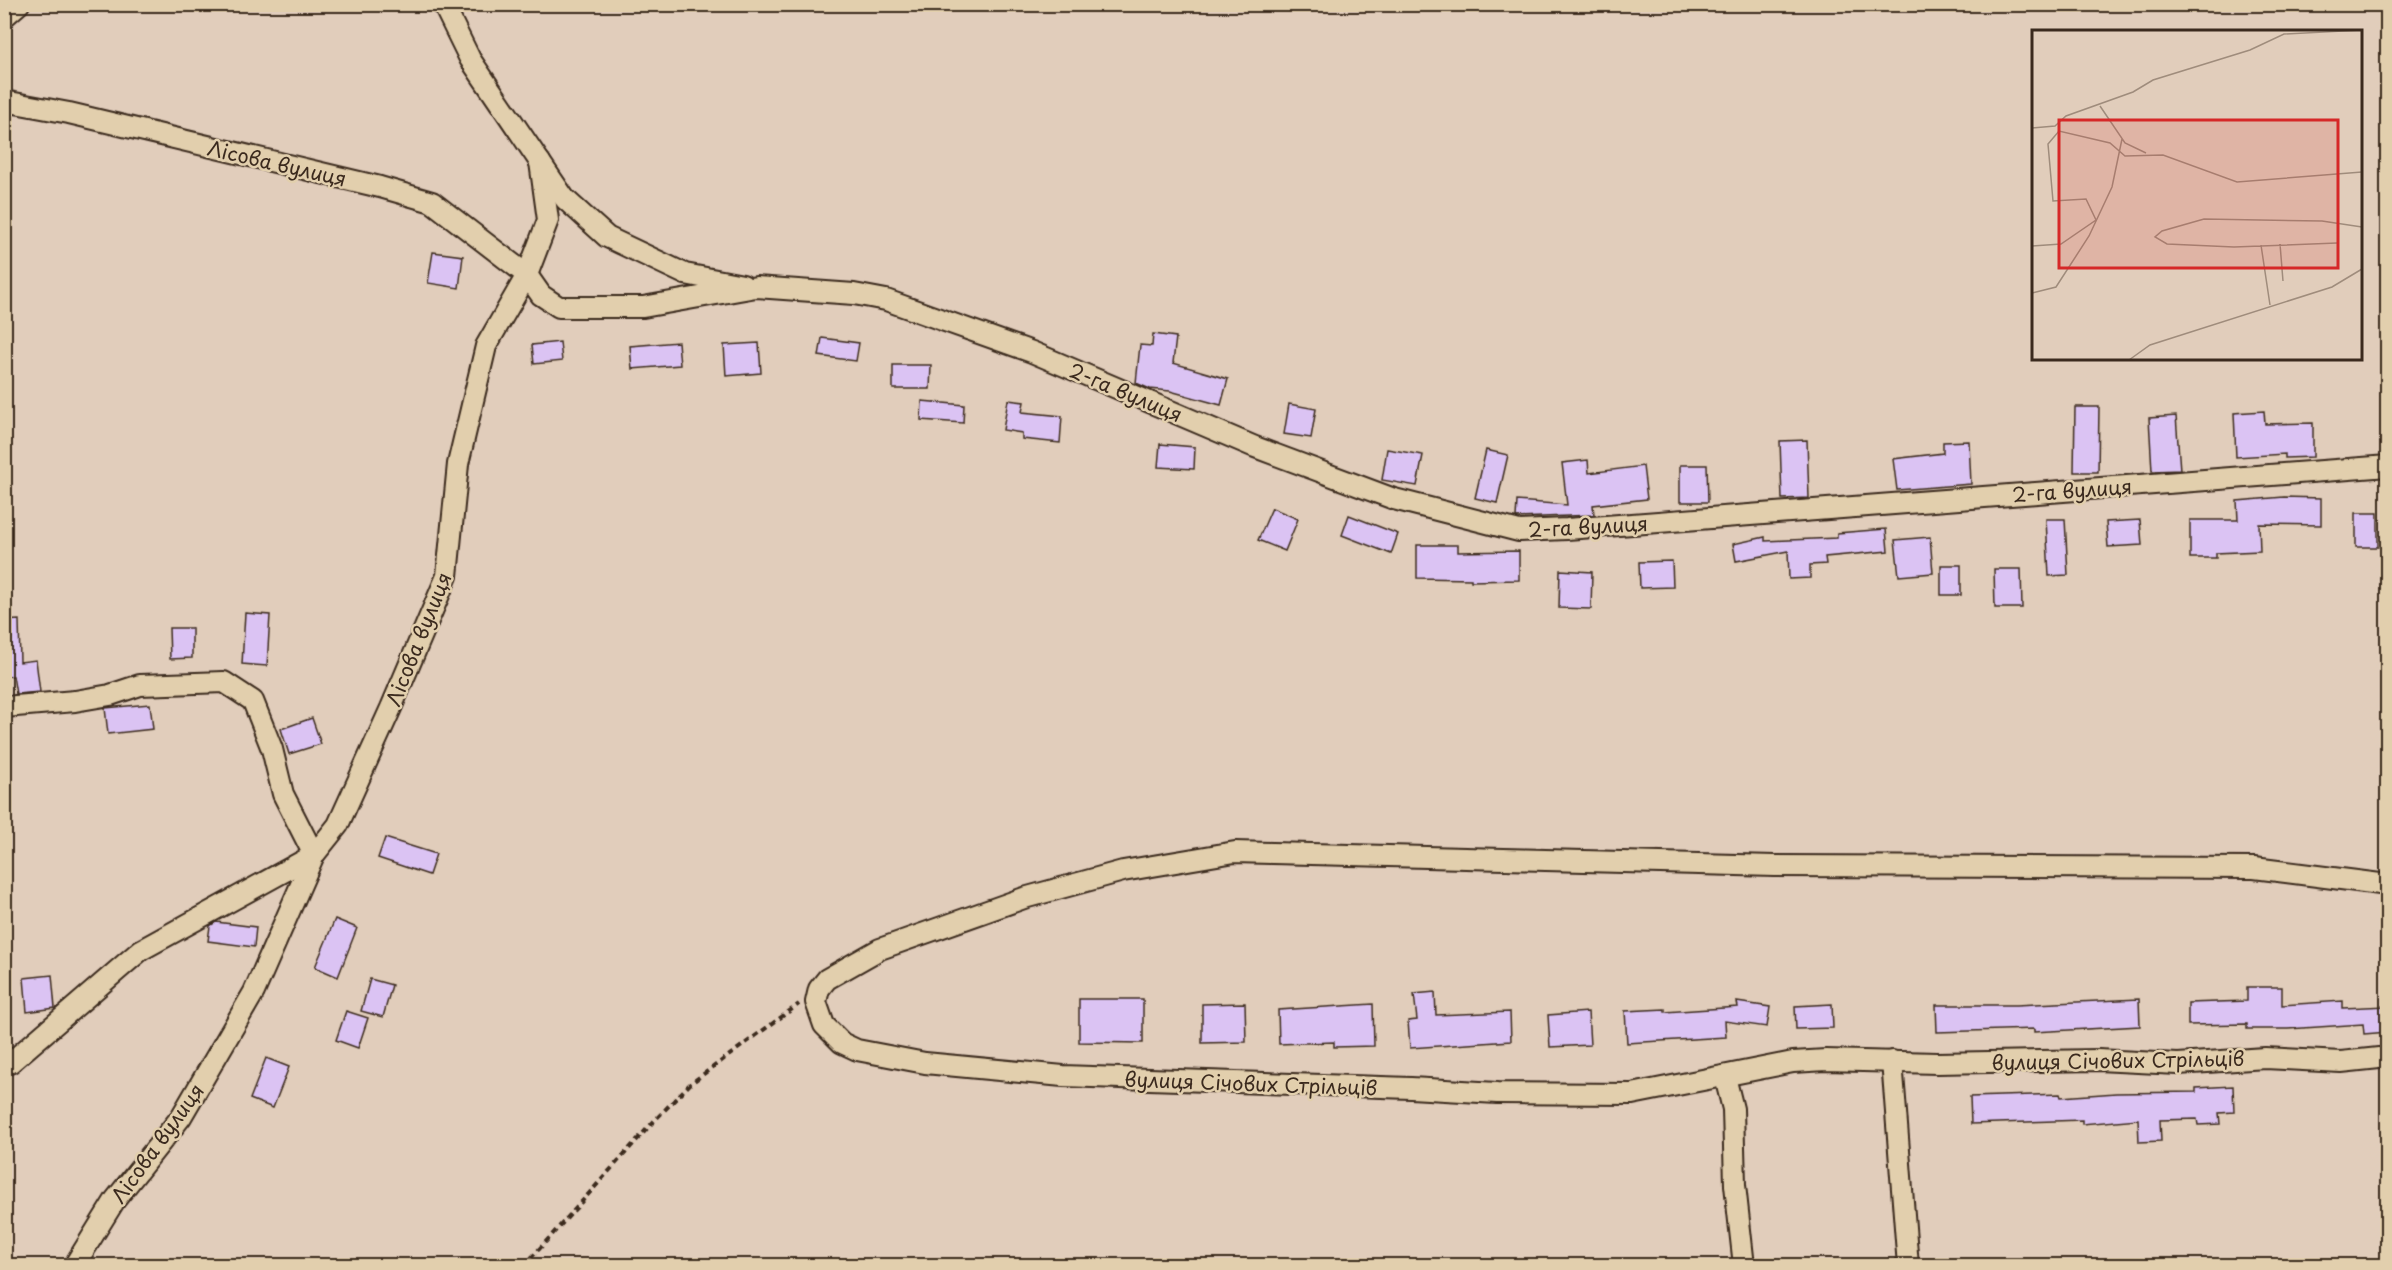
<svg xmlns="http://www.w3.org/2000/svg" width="2392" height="1270" font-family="'Playpen Sans',sans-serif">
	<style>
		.building { fill: #dbc3f3; stroke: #3b2a1e; stroke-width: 1.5 }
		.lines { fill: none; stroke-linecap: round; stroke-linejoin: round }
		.minor-casing { stroke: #3b2a1e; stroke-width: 24 }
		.path { stroke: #3b2a1e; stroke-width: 4; stroke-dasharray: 6 4.5; stroke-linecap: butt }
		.minor { stroke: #e2cfad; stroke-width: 20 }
		.labels { text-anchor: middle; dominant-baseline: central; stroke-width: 5; stroke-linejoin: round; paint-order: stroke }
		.street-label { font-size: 20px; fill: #3b2a1e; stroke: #e2cfad }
		.inset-road { fill: none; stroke: #9f8c7c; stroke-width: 1.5 }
		.view { fill: #d62828; fill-opacity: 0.15; stroke: #d62828; stroke-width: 3 }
		.inset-edge { fill: none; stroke: #3b2a1e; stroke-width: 3 }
	</style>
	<rect width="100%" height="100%" fill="#e1cdbb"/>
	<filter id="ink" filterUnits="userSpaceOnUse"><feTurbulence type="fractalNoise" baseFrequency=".0167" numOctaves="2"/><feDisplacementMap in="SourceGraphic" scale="12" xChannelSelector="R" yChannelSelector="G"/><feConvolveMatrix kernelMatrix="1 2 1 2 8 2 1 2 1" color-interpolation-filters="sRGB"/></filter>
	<g filter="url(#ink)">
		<!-- building -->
		<g class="building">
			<path d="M433 252 463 256 459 288 428 283Z"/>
			<path d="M1153 334 1176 337 1173 363 1228 379 1221 405 1170 391 1150 389 1136 383 1140 345 1152 346Z"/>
			<path d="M822 338 859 343 856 361 819 356Z"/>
			<path d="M560 342 562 361 534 364 532 345Z"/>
			<path d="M678 342 680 365 632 369 630 346Z"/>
			<path d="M759 343 761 373 726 376 724 345Z"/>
			<path d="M893 365H931L930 389H893Z"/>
			<path d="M1008 400 1024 402 1022 412 1062 416 1060 443 1022 439V433L1003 430Z"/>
			<path d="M922 401 964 405 963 423 921 420Z"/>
			<path d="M1289 404 1316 409 1311 438 1284 434Z"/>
			<path d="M2075 407H2099L2098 472H2074Z"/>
			<path d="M2264 411 2265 424 2313 423V457L2285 458V454L2236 457 2234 413Z"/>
			<path d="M2176 416 2180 470 2152 471 2149 418Z"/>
			<path d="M1807 440 1809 498 1782 499 1780 441Z"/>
			<path d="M1969 441 1971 484 1897 490 1893 459 1943 453V442Z"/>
			<path d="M1160 444 1195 447 1194 469 1158 467Z"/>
			<path d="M1387 449 1423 455 1417 486 1382 480Z"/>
			<path d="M1486 450 1508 455 1497 503 1475 498Z"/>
			<path d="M1588 460 1589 473 1643 466 1647 499 1593 505 1594 515 1516 518 1517 501 1567 505 1562 463Z"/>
			<path d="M1680 465H1707L1708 502H1680Z"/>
			<path d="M2284 497 2321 498V525L2259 524 2260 551 2216 553V558H2190V520H2238L2237 501Z"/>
			<path d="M1272 508 1298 519 1285 551 1258 540Z"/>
			<rect x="2356" y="513" width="22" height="34"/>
			<path d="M1349 515 1398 534 1391 554 1342 535Z"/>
			<path d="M2046 519H2065L2068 575 2049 576Z"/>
			<path d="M2140 520 2142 545 2108 547 2106 522Z"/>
			<path d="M1886 529 1888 551 1825 557 1826 564 1810 565V578L1789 579 1788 551 1736 561 1733 544 1765 537V541L1837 538V533Z"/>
			<path d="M1930 537 1933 573 1899 576 1895 540Z"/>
			<path d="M1417 545H1458V552L1519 551V580L1471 581V579L1417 578Z"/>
			<path d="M1672 561 1673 587 1640 588 1639 562Z"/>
			<rect x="1941" y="565" width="20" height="30"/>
			<path d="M1994 569H2021L2022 608H1995Z"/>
			<path d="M1560 570 1592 572 1591 609 1559 608Z"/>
			<path d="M245 613 270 615 267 666 242 664Z"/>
			<path d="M19 620 20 662 36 660 40 692 16 694 13 676 4 677V621Z"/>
			<path d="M169 628H192V658L170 659Z"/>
			<path d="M150 704 153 729 108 734 105 708Z"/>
			<path d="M312 718 321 744 289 754 281 729Z"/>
			<path d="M385 838 436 854 429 875 378 858Z"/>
			<path d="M335 919 357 928 338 977 315 967Z"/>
			<path d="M216 922 256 927 254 947 208 941 210 926Z"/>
			<path d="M52 975 55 1008 27 1012 24 978Z"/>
			<path d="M370 979 392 985 383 1017 361 1011Z"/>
			<path d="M2247 987H2282V1005L2343 1001V1008L2388 1006V1032L2364 1034 2363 1024 2288 1029H2247V1024L2188 1025V1003L2247 1001Z"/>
			<path d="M1435 992 1436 1015 1510 1012 1511 1041 1410 1048 1408 1021 1417 1020 1414 994Z"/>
			<path d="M1079 999H1143V1043L1079 1042Z"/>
			<path d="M2139 999 2140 1026 2034 1032V1029L1937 1032 1936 1005H2017Z"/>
			<path d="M1737 1002 1770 1007 1767 1027 1725 1021 1726 1037 1627 1043 1625 1011 1665 1009V1012L1738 1007Z"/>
			<path d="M1245 1003 1246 1042 1202 1043V1004Z"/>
			<path d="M1373 1004 1374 1046 1334 1047V1042L1279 1044 1278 1010Z"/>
			<path d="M1832 1004 1833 1028 1796 1029 1795 1006Z"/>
			<path d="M346 1011 368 1018 358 1048 336 1040Z"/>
			<path d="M1588 1012 1590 1045 1550 1047 1548 1015Z"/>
			<path d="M266 1058 289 1067 273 1108 250 1099Z"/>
			<path d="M2233 1086 2234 1112 2219 1113 2220 1124 2198 1125 2197 1119 2160 1120 2161 1141 2139 1142 2138 1119 2082 1124V1120L1971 1124 1970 1097 2060 1094 2061 1097 2116 1093 2196 1092V1088Z"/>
		</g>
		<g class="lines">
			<!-- minor casing -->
			<g class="minor-casing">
				<g id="minor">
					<path d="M443 4 470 59 565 199 607 237 685 274 743 285"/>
					<path d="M4 17 19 4"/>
					<path d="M4 101 69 113 380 187 432 202 527 275 541 295 559 307H643L756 287 854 294 886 300 1032 352 1255 447 1394 499 1519 531 1567 529 2388 466"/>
					<path d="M4 707 75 701 110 695 140 685 224 682 253 701 272 749 283 794 314 855 141 950 10 1063 4 1064"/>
					<path d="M2379 1058 2341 1062 2265 1058 2178 1064 2098 1060 1937 1063 1826 1060 1793 1062 1632 1094 1497 1093 1411 1088 1063 1076 925 1063 857 1050 842 1043 824 1025 816 1002 819 989 827 979 880 949 1024 898 1123 871 1235 852 1775 866 2254 868 2388 885"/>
					<path d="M1892 1061 1908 1266"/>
					<path d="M1725 1077 1733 1109 1735 1185 1744 1266"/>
					<path d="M74 1266 115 1200 181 1117 254 992 314 855 338 825 391 708 447 576 458 464 486 346 527 275 548 220 540 162"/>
				</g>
			</g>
			<!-- path -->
			<path class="path" d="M524 1266 654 1121 690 1084 799 1004"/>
			<!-- minor -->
			<use href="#minor" class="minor"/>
		</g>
	</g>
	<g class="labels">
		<!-- street labels -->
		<g class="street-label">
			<text transform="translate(277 163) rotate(13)">Лісова вулиця</text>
			<text transform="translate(1126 392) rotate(23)">2-га вулиця</text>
			<text transform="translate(2072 490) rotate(-4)">2-га вулиця</text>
			<text transform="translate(1588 526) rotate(-3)">2-га вулиця</text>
			<text transform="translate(418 639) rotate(-68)">Лісова вулиця</text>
			<text transform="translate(2118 1060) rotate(-1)">вулиця Січових Стрільців</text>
			<text transform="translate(1251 1083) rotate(2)">вулиця Січових Стрільців</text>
			<text transform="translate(157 1143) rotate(-54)">Лісова вулиця</text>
		</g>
	</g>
	<!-- overview -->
	<g transform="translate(2032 30)">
		<rect width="330" height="330" fill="#e1cdbb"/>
		<path class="inset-road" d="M68 76 93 113 114 123M0 98 23 96 34 86 101 62 121 50 218 20 252 4 330 0M305 213 202 217 135 214 123 207 130 201 172 189 290 191 330 197M248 214 251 251M229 215 238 275M0 216 29 214 64 190 54 169 21 171 16 114 27 101 78 113 93 126 131 125 205 152 330 142M0 263 24 257 57 206 80 157 90 109M97 330 118 315 300 257 330 239"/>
		<path class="view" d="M27 90H306V238H27Z"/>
		<rect width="330" height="330" class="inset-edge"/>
	</g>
	<!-- margin -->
	<rect width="2392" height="1270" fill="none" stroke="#e2cfad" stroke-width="24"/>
	<rect x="12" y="12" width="2368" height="1246" fill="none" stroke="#3b2a1e" stroke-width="2" filter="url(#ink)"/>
</svg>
